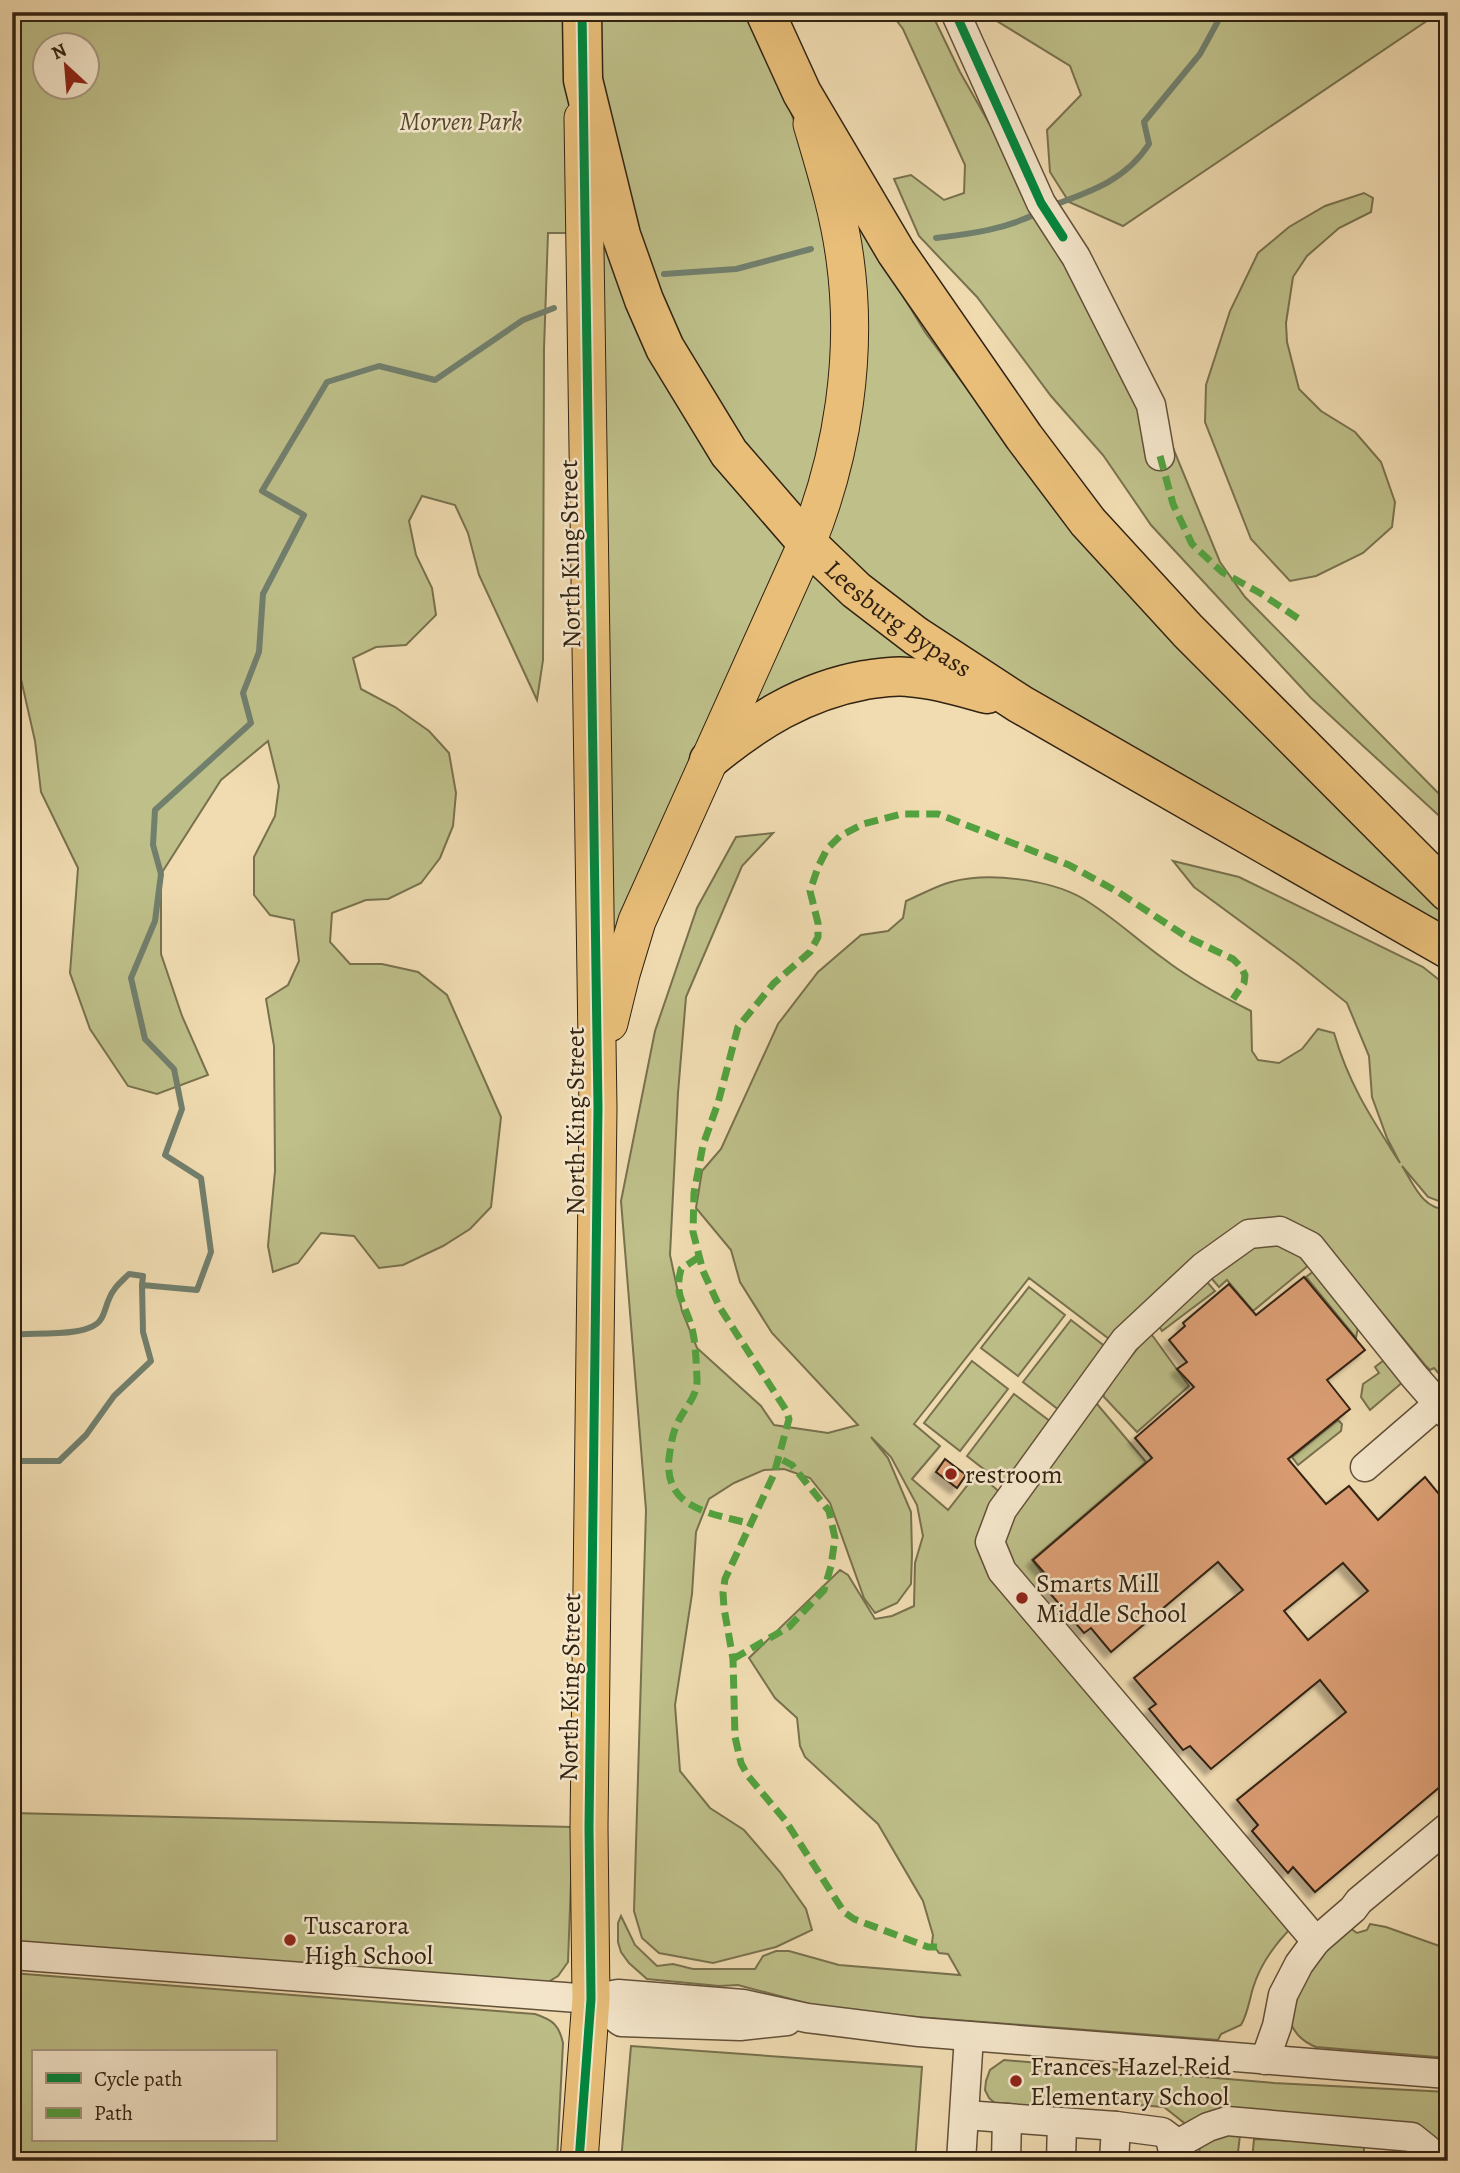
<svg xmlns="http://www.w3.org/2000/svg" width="1460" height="2173" font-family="Alegreya,serif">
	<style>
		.green { fill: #bebf89; stroke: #78714e; stroke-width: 2; fill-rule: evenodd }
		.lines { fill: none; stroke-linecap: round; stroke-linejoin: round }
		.stream { stroke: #717f6d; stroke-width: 6 }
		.building { fill: #dd9f75; stroke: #322312; stroke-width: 2; fill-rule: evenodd; filter: url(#shadow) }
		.minor-casing { stroke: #62513a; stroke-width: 31 }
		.major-casing { stroke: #322312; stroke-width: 39 }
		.highway-casing { stroke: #322312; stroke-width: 41 }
		.minor { stroke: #f6e8cd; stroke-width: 28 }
		.major { stroke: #e8be79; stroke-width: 37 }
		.highway { stroke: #e8be79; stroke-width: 38 }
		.quiet { stroke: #52a23f; stroke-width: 7; stroke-dasharray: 14 7; stroke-linecap: butt }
		.cycleway-casing { stroke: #f6e8cd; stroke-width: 13 }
		.cycleway { stroke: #00873e; stroke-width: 9 }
		.poi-dot { fill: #8f2418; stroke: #f6e8cd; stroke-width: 2.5 }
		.labels { text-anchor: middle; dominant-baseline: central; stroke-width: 5; stroke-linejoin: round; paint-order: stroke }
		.park-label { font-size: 26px; font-style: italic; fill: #554a30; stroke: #f6e8cd }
		.street-label { font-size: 26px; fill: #322312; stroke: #f6e8cd }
		.poi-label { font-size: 26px; fill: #322312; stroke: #f6e8cd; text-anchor: start }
	</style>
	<defs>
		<filter id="shadow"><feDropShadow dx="-6" dy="6" stdDeviation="2" flood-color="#0004"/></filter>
	</defs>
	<rect width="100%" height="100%" fill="#f1dcb2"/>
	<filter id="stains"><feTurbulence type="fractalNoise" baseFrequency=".00286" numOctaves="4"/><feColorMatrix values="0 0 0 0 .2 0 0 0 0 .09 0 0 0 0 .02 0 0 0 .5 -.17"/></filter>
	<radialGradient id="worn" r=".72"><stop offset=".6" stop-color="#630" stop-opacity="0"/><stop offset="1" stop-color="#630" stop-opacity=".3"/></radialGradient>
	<!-- green -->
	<g class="green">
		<path d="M12 12H568L572 233H548L544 349 543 660 537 700 479 575 468 533 455 505 422 496 409 521 416 555 432 588 436 615 406 645 376 647 353 658 361 689 395 707 429 731 449 753 456 793 453 826 440 858 421 883 388 899 366 900 332 913 330 942 350 964H382L418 972 447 995 501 1117 491 1207 470 1229 443 1246 403 1265 379 1268 354 1236 321 1233 298 1263 273 1272 268 1246 275 1171 274 1046 266 999 288 985 299 961 294 920 270 915 254 895V857L275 816 279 786 268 741 221 780 161 874V954L182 1016 208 1075 157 1094 128 1086 90 1029 70 973 78 868 41 792 35 741 21 679 12 655ZM46 46H88V88H46Z"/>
		<path d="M597 12H749L784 92 815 182 834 305 831 384 813 487 802 505 797 507 718 413 654 288 606 124Z"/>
		<path d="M890 12H931L960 72 1171 443 1220 562 1245 597 1448 803V824L1311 698 1151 525 1103 455 1051 396 977 297 919 236 894 179 911 175 944 200 964 193 965 165 903 29Z"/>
		<path d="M988 12H1440L1123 226 1069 202 1050 172 1047 130 1081 95 1070 66 992 18Z"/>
		<path d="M1364 193 1373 198 1371 212 1339 228 1307 256 1293 277 1286 323 1287 342 1299 389 1321 411 1355 432 1381 462 1395 502 1392 527 1363 553 1316 576 1290 581 1251 539 1205 422 1206 385 1230 311 1258 253 1289 227 1325 206Z"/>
		<path d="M847 204 925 332 1034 479 1448 906V941L966 652 822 539Z"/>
		<path d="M602 216 796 543 612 966Z"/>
		<path d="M808 560 959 672 735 723Z"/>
		<path d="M773 833 742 866 686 997 678 1093 670 1255 682 1311 697 1348 761 1406 774 1425 828 1433 858 1425 772 1333 740 1282 731 1250 696 1208 702 1171 721 1149 778 1024 818 972 861 935 888 931 903 918 906 901C920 895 936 886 951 882 988 872 1048 879 1082 898 1111 915 1136 939 1164 959 1191 980 1221 996 1251 1011L1252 1051 1258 1060 1279 1063 1302 1049 1318 1029 1334 1033C1349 1085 1372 1119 1400 1163L1387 1138 1372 1097 1369 1056 1347 1003 1297 963 1194 887 1173 861 1239 877 1423 967 1448 987V1202L1444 1203 1428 1197 1402 1166C1413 1183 1423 1211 1448 1209V1384L1434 1368 1430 1370 1425 1365 1377 1307 1344 1271 1275 1223 1117 1345 1029 1278 914 1424 940 1446 912 1479 948 1510 977 1473 1002 1494 985 1539 1292 1927C1275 1944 1260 1965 1253 1988 1249 2001 1248 2013 1241 2025L1221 2034 1218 2040 853 2012 817 2006 738 1985 719 1986 647 1979 629 1963 621 1952 618 1942V1923L621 1916 635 1945 657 1966 673 1964 693 1969H755L763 1956 776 1951H789L839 1965 960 1975 948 1954 939 1953 932 1943 933 1935 923 1901 878 1824 805 1757 800 1746 797 1718 775 1698 749 1658 840 1570 848 1575 875 1619 892 1616 914 1606 915 1563 923 1536 917 1505 891 1457 871 1437 888 1458 911 1512 912 1554 911 1584 897 1603 875 1613 864 1598 830 1503 810 1478 784 1469 764 1470 734 1483 709 1499 696 1532 692 1594 675 1705 680 1771 710 1808 744 1830 780 1872 806 1909 812 1930 776 1947 713 1963 659 1953 642 1938 634 1911 646 1510 621 1201 655 1031 697 908 736 837Z"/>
		<path d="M1260 1242 1302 1249 1309 1265 1253 1311 1227 1280 1219 1287 1212 1279V1275Z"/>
		<path d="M1314 1271 1360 1316 1356 1338 1306 1277Z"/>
		<path d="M1203 1283H1208L1215 1291 1162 1331 1157 1323Z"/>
		<path d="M1029 1287 1065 1315 1018 1376 981 1348Z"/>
		<path d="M1071 1320 1107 1348 1059 1410 1023 1382Z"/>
		<path d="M1149 1334 1152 1335 1189 1386 1137 1432 1104 1397 1103 1391Z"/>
		<path d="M1388 1357 1411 1375 1370 1410 1361 1397 1363 1384 1379 1373 1375 1367Z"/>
		<path d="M972 1361 1008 1389 960 1451 924 1423Z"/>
		<path d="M1014 1394 1051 1422 1003 1484 967 1456Z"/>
		<path d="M1097 1404 1146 1462 1032 1560 1048 1581 1038 1589H1032C1016 1569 1002 1550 1005 1524L1092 1405Z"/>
		<path d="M1338 1420 1342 1424 1341 1431 1298 1465 1292 1457Z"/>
		<path d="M12 1813 573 1827 568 1962 558 1976 543 1985 12 1942Z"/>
		<path d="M1370 1924 1386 1927 1448 1949V2058L1316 2047C1301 2041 1295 2033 1288 2019L1303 1970 1350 1928 1357 1933 1367 1930Z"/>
		<path d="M12 1973 535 2014C553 2020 559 2025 563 2043L557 2161H12ZM33 2052H275V2140H33Z"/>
		<path d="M631 2046 922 2067 915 2161H621Z"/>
		<path d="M1004 2060 1274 2083 1448 2092V2157L1433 2137 1188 2126 1164 2107 1056 2099 1036 2109 997 2105 989 2098 985 2090 986 2081 990 2070Z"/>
		<path d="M1220 2133 1240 2135 1237 2161H1201L1199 2147Z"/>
		<path d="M1254 2139 1364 2144V2160L1330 2158 1329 2161H1252Z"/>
	</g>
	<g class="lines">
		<!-- stream -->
		<g class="stream">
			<path d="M1051 206C1090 192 1126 180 1149 144L1144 122 1200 54 1223 12"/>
			<path d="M936 238C970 234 1008 229 1039 212"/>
			<path d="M664 274 736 269 811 249"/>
			<path d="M12 1335C33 1332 90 1338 101 1319 105 1313 106 1305 109 1299 113 1288 121 1282 129 1274L143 1276 142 1285"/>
			<path d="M12 1465 17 1461H59L86 1435 114 1396 151 1361 143 1332 142 1285 197 1290 211 1252 201 1178 165 1155 182 1109 174 1069 145 1039 131 978 155 921 161 874 153 845 155 810 251 723 243 693 259 652 263 594 304 515 262 491 327 382 379 366 435 380 523 320 554 308"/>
		</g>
	</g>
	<!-- building -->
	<g class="building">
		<path d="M1304 1277 1365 1350 1327 1380 1350 1409 1288 1459 1326 1504 1349 1486 1378 1520 1425 1477 1448 1505V1780L1315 1892 1293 1867 1288 1873 1252 1831 1258 1825 1237 1800 1346 1712 1320 1680 1211 1769 1190 1746 1183 1750 1149 1709 1156 1704 1134 1678 1243 1590 1218 1562 1111 1652 1091 1628 1084 1633 1048 1591 1055 1585 1033 1560 1152 1458 1135 1438 1194 1387 1177 1369 1187 1362 1169 1340 1185 1326 1183 1323 1229 1284 1256 1315ZM1343 1563 1368 1591 1308 1640 1284 1611Z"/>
		<path d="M945 1459 966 1475 957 1488 936 1472Z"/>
	</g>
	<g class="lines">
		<!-- minor casing -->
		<g class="minor-casing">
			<g id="minor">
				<path d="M955 12 1041 203 1076 257 1151 405 1160 456"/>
				<path d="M1365 1467 1438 1404"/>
				<path d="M1316 1941 1002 1571 990 1542 1002 1510 1125 1340 1203 1267 1249 1234 1280 1231 1310 1246 1414 1376 1448 1415"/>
				<path d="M12 1955 591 1999 618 1994 743 2004 807 2018 919 2032 1448 2074"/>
				<path d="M591 1999 621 2022 740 2026 787 2021"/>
				<path d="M1265 2060 1277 2026 1283 1995 1299 1964 1316 1941 1353 1909 1359 1901 1448 1827"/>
				<path d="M965 2115 1116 2126 1162 2132 1170 2138 1175 2161"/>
				<path d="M1174 2146 1208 2127 1227 2121 1412 2137 1427 2149 1435 2161"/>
				<path d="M961 2161 969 2036"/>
				<path d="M1006 2161 1007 2118"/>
				<path d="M1061 2161 1062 2123"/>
				<path d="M1114 2161 1116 2126"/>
			</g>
		</g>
		<!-- major casing -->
		<g class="major-casing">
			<g id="major">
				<path d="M609 1023 621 974 637 921 807 543C843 454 858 354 845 259 839 213 825 168 812 124"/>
				<path d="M579 2161 591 1999 589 1827 598 1108 583 118"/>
			</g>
		</g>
		<!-- highway casing -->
		<g class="highway-casing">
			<g id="highway">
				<path id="s1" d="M582 12 583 80 621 235 644 300 665 348 729 453 807 543 856 590 916 636 1020 704 1448 949"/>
				<path d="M765 12 802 93 896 252 1024 437 1088 522 1188 631 1448 892"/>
				<path d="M709 760C756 721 804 691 865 680 880 678 894 675 908 677 936 679 961 687 987 694"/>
			</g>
		</g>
		<!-- minor -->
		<use href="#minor" class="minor"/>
		<!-- major -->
		<use href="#major" class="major"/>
		<!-- highway -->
		<use href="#highway" class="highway"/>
		<!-- quiet -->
		<g class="quiet">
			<path d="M1160 456 1173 504 1192 544 1222 572 1260 593 1299 619"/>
			<path d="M699 1257 681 1269C674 1296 684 1301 691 1325 696 1341 696 1362 697 1379 698 1396 685 1407 678 1422 672 1434 671 1445 669 1458 664 1510 712 1513 751 1524"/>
			<path d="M733 1659 789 1627 824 1590 831 1566 835 1538 829 1511 792 1465 779 1458"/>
			<path d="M937 1947H928L854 1919 844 1912 785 1820 748 1776 741 1763 735 1737 733 1659 724 1608 723 1593 725 1579 774 1474 789 1419 786 1410 720 1308 703 1271 693 1232 694 1193 703 1145 718 1103 738 1027 774 983 810 952 818 937V923L810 891 818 867 827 849 840 836 863 824 902 814H938L1069 865 1118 892 1187 937 1233 959 1241 967 1245 975 1244 983 1233 999"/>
		</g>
		<!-- cycleway casing -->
		<g class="cycleway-casing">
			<g id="cycleway">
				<path d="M955 12 1041 203 1063 237"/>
				<path d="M579 2161 591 1999 589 1827 598 1108 582 12"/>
			</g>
		</g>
		<!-- cycleway -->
		<use href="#cycleway" class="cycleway"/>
	</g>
	<!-- markers -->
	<g class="poi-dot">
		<circle cx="951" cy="1474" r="7"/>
		<circle cx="1022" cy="1598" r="7"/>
		<circle cx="290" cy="1940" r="7"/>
		<circle cx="1016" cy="2081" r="7"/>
	</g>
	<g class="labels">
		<!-- park labels -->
		<g class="park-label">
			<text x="461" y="121">Morven Park</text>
		</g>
		<!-- street labels -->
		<g class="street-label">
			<text transform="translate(570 554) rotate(-91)">North King Street</text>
			<text stroke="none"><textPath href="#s1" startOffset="710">Leesburg Bypass</textPath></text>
			<text transform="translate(575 1121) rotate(-90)">North King Street</text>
			<text transform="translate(570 1687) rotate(-89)">North King Street</text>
		</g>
		<!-- poi labels -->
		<g class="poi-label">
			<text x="965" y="1474">restroom</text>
			<text x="1036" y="1583">Smarts Mill<tspan x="1036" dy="30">Middle School</tspan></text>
			<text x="304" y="1925">Tuscarora<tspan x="304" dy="30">High School</tspan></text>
			<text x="1030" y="2066">Frances Hazel Reid<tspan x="1030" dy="30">Elementary School</tspan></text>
		</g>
	</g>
	<!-- margin -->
	<rect width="1460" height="2173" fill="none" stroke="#f1dcb2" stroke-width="42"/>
	<rect x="14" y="14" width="1432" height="2145" fill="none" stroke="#322312" stroke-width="3.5"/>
	<rect x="21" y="21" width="1418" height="2131" fill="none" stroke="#322312" stroke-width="2"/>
	<!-- legend -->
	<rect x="32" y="2050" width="245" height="91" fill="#f6e8cd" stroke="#a89982" stroke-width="2"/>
	<rect x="46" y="2073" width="35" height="10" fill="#00873e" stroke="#a89982" stroke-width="2"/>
	<text x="94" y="2086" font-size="21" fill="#322312">Cycle path</text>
	<rect x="46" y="2108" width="35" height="10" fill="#52a23f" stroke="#a89982" stroke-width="2"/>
	<text x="94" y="2120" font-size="21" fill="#322312">Path</text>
	<!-- north arrow -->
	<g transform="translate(66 66) rotate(334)"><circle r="33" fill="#f6e8cd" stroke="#a89982" stroke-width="2"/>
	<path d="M0-5L12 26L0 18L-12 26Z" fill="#8f2418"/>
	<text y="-10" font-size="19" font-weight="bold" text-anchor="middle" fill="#322312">N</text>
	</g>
	<rect width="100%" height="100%" filter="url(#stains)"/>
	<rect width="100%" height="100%" fill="url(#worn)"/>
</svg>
